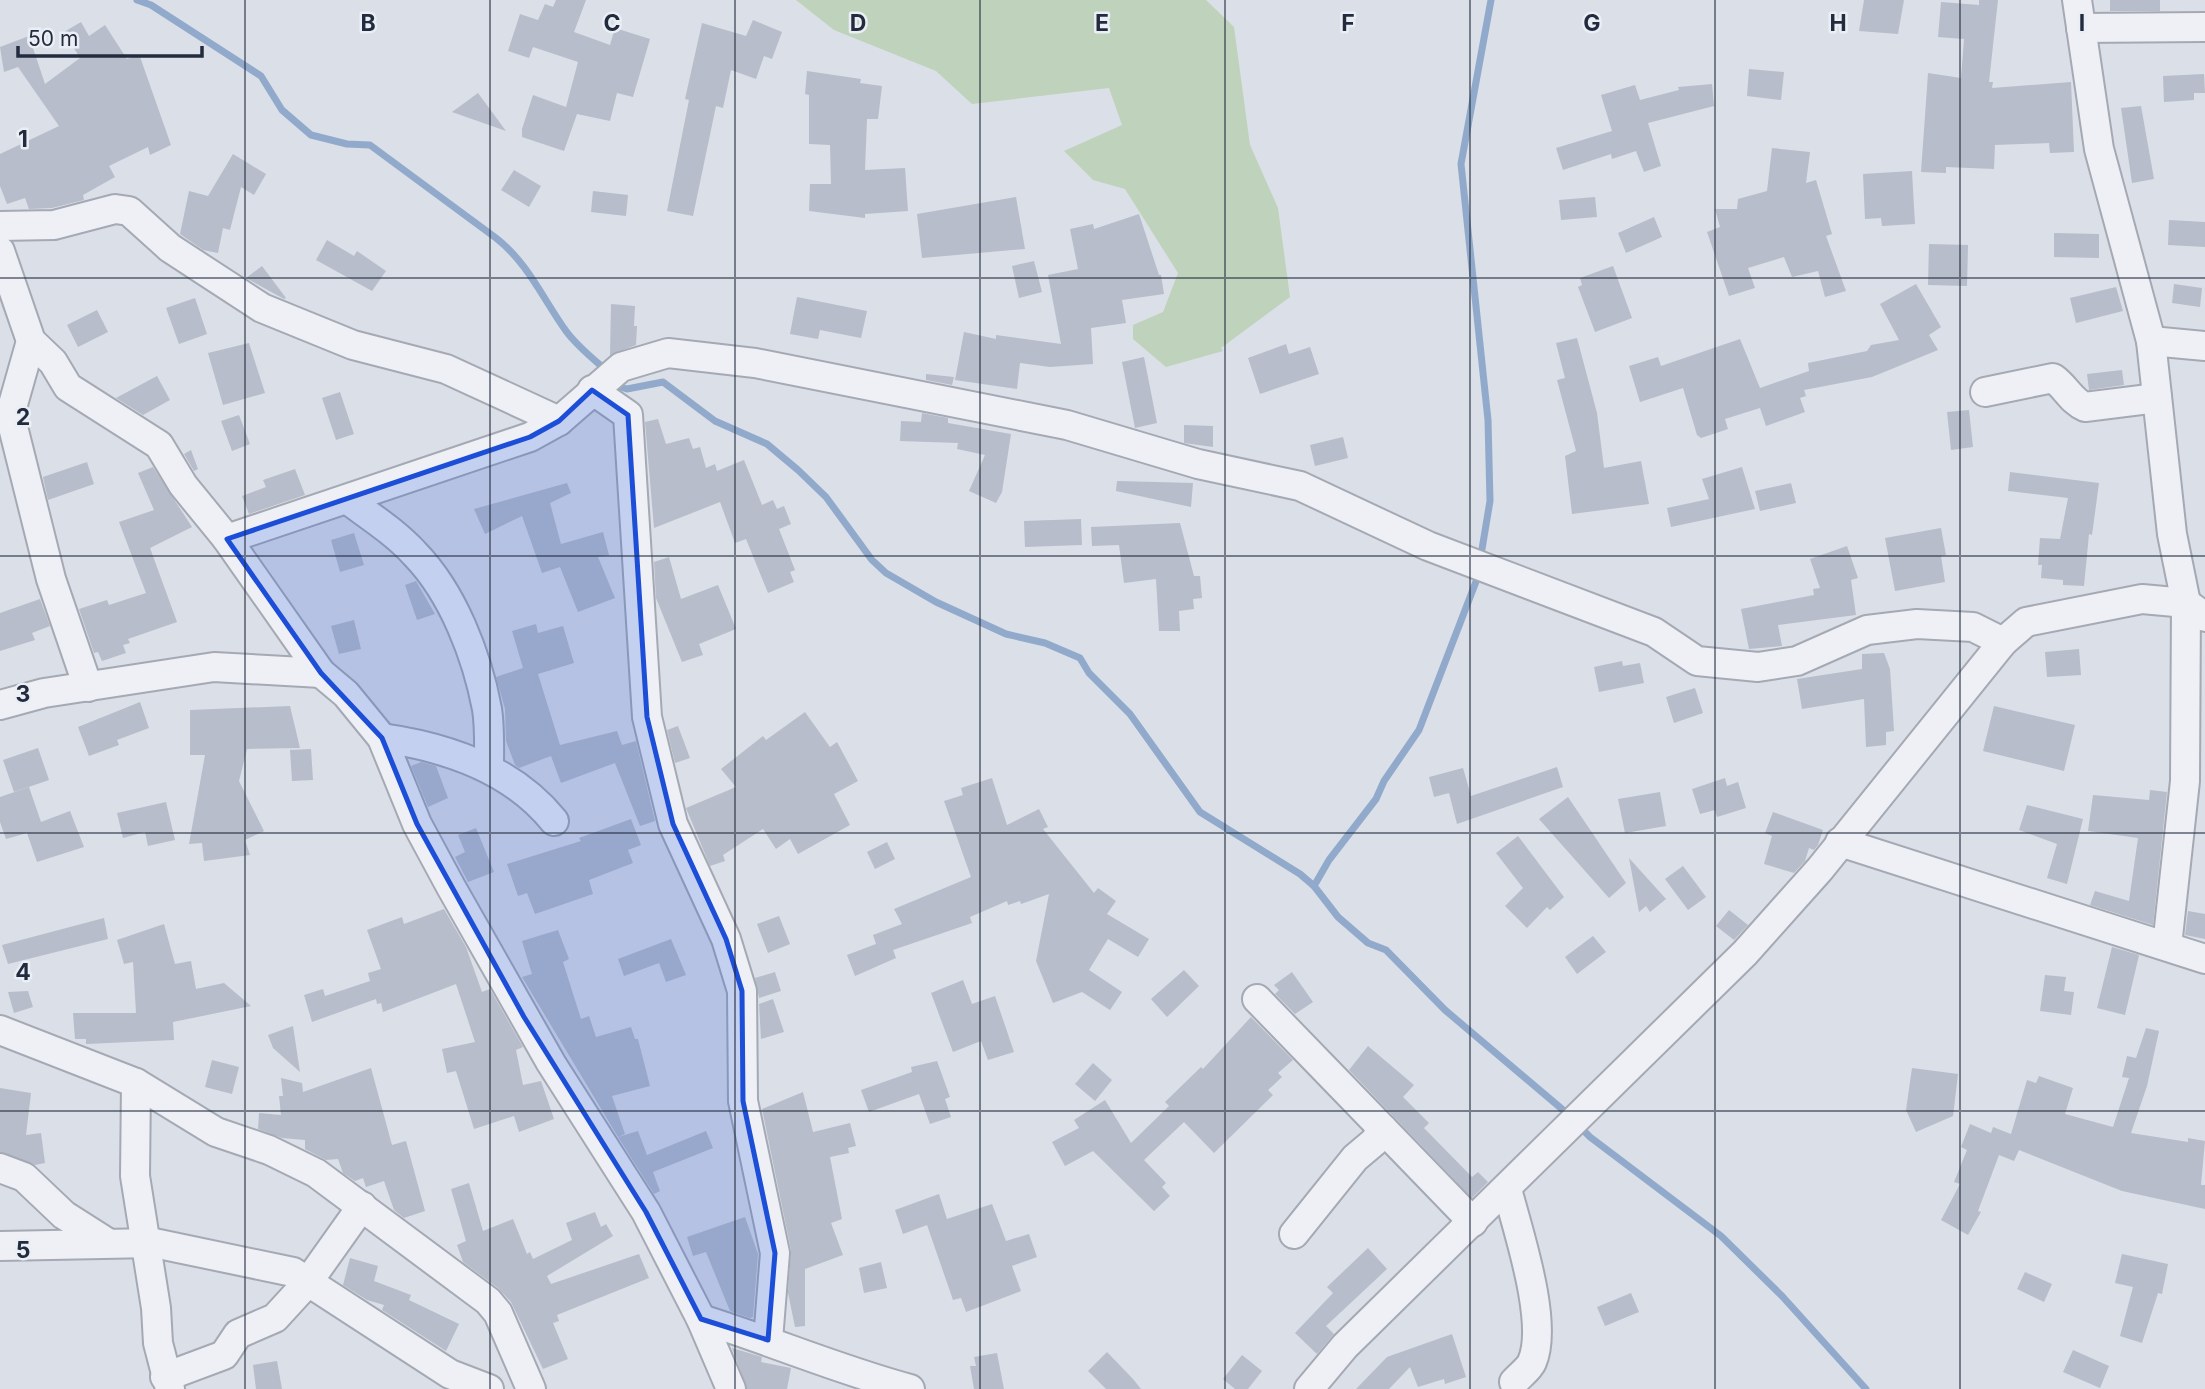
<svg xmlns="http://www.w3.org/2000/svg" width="2205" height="1389" font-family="Inter,sans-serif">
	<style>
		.green { fill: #bfd2bb }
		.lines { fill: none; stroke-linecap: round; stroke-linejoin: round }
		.stream { stroke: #91aacc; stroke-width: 7 }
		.building { fill: #b7bdca }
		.minor-casing { stroke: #a4a9b4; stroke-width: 32 }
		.minor { stroke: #eef0f5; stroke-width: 28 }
		.marked { fill: #1d4ed8; fill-opacity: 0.2; stroke: #1d4ed8; stroke-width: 5; stroke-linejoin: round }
		.grid { fill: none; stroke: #232c3e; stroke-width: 2; stroke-opacity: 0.55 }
		.grid-label { font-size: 23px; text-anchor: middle; font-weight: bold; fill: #232c3e; stroke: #eaeef5; stroke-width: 5; stroke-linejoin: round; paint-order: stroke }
	</style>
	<rect width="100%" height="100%" fill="#dbdfe7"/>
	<!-- green -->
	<path class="green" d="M796 0H1206L1234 27 1250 145 1278 208 1290 297 1221 348 1223 351 1166 367 1133 339V325L1163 312 1178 273 1125 189 1093 180 1064 151 1122 125 1109 88 972 104 936 71 834 30Z"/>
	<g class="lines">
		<!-- stream -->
		<g class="stream">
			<path d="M137 0 151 5 261 76 282 110 311 135 347 144 370 145 496 238C528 263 543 299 566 331 577 346 592 358 606 370"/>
			<path d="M613 385 627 389 663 382 715 421 767 444 798 470 826 497 872 560 886 573 936 602 1006 634 1045 643 1080 658 1089 673 1130 714 1200 812 1300 874 1314 886 1338 917 1368 943 1386 950 1445 1010 1569 1115"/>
			<path d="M1480 561 1490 501 1488 420 1461 164 1491 0"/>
			<path d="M1314 886 1329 860 1376 799 1384 781 1419 730 1477 579"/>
			<path d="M1577 1124 1590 1137 1721 1236 1782 1296 1866 1389"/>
		</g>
	</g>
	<!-- building -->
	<g class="building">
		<path d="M556 0H586L574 32 610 45 615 28 650 39 633 97 617 93 610 121 577 114 564 151 522 137V129L533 95 566 107 578 62 533 47 529 58 508 51 520 14 538 20 545 4 553 7Z"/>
		<path d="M1864 0H1904L1898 34 1859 31Z"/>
		<path d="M1979 0H1998L1989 82H1993L1992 88 2071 82 2074 152 2050 153 2049 143 1995 145 1994 169 1946 167V173L1921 172 1928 73 1961 78 1964 39 1938 37 1941 2 1979 5Z"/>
		<rect x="2110" y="0" width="50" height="11"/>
		<path d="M753 20 782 32 772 59 764 56 756 79 731 70 723 108 716 106 693 216 667 211 689 100 685 99 702 23 746 36Z"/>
		<path d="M81 22 89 36 105 25 127 59 139 54 171 145 150 155 148 147 109 166 115 177 83 195 84 200 52 208 29 209 25 198 7 204 0 186V154L59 126 18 67 4 72 0 47 29 36 45 84 80 58 64 32Z"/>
		<path d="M1749 69 1784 72 1781 100 1747 96Z"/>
		<path d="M807 71 861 79 860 83 882 86 878 119H867L865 170 905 168 908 211 865 214V218L809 211 810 184H831L830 145 809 144V95L805 94Z"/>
		<path d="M2204 74 2205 93H2194V100L2164 102 2163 76Z"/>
		<path d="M1712 84 1714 106 1648 123 1661 166 1644 172 1636 151 1612 159 1611 154 1563 170 1556 148 1612 131 1601 95 1635 85 1640 100 1679 90 1678 87Z"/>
		<path d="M478 93 506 131 452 112Z"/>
		<path d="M2141 106 2154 179 2132 183 2121 108Z"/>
		<path d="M1772 148 1810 152 1806 183 1816 180 1832 234 1826 236 1846 291 1825 297 1818 271 1792 277 1784 257 1748 268 1755 288 1729 296 1707 232 1720 227 1715 209H1737L1738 199 1767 191Z"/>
		<path d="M233 154 266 174 254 195 241 187 230 230 223 228 218 253 203 250 180 234 189 191 208 196Z"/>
		<path d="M514 170 541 186 529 207 501 190Z"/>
		<path d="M1912 171 1915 224 1882 226 1881 218 1865 219 1863 174Z"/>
		<path d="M593 191 628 195 626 216 591 212Z"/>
		<path d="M1016 197 1025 249 922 258 917 214Z"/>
		<path d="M1595 197 1597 217 1561 220 1559 200Z"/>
		<path d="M1139 214 1159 275H1161L1164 294 1122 300 1126 323 1091 328 1093 364 1050 367 1020 363 1017 389 955 380 964 332 996 339V335L1061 344 1048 275 1078 269 1070 229 1093 224 1094 229Z"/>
		<path d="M1654 217 1662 237 1626 253 1618 233Z"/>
		<path d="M2169 220 2205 222V247L2168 245Z"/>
		<path d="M2054 233 2099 234V258L2054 257Z"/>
		<path d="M327 240 354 256 357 251 386 271 372 291 316 260Z"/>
		<path d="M1929 244 1968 245 1967 286 1928 285Z"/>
		<path d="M1034 261 1042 292 1019 298 1012 266Z"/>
		<path d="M262 266 286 298 284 299 246 278Z"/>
		<path d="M1613 266 1632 318 1595 332 1578 287 1582 285 1580 278Z"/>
		<path d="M1916 284 1941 327 1929 335 1938 350 1872 377 1804 390 1806 396 1800 398 1805 412 1766 426 1760 408 1725 419 1728 429 1701 438 1697 435 1683 388 1640 402 1629 366 1658 357 1661 366 1740 339 1760 388 1809 371 1808 363 1867 351 1871 345 1899 340 1880 304Z"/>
		<path d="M2174 284 2202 288 2200 307 2172 303Z"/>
		<path d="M2116 287 2123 311 2076 323 2070 298Z"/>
		<path d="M797 297 867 311 861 338 820 330 818 339 790 334Z"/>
		<path d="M195 298 207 334 179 344 166 308Z"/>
		<path d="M611 304 635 306 634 326H637L636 345 610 355Z"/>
		<path d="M97 310 108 332 78 347 67 325Z"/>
		<path d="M1577 338 1597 413 1604 468 1641 461 1649 504 1572 514 1565 456 1576 451 1557 380 1565 378 1556 343Z"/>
		<path d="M249 343 265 393 223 405 208 353Z"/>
		<path d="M1286 344 1289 354 1310 347 1319 374 1260 394 1248 358Z"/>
		<path d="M1144 357 1157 423 1135 428 1122 362Z"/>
		<path d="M2122 370 2124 385 2089 390 2087 374Z"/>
		<path d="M926 374 954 377 952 385 926 380Z"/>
		<path d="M157 376 170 400 143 415 116 398Z"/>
		<path d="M340 392 354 434 336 440 322 398Z"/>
		<path d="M1969 410 1973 447 1951 450 1947 412Z"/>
		<path d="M922 413 948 418V423L1011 434 1002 492 996 503 969 491 985 455 957 449 958 443 900 441 901 421 921 422Z"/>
		<path d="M239 415 250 444 232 451 221 421Z"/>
		<path d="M658 419 666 444 689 438 693 449 700 447 706 468 715 464 717 471 744 460 762 505 773 500 777 509 784 506 791 524 779 529 795 570 790 572 794 582 768 593 746 539 735 543 720 502 654 528 645 422Z"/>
		<path d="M1184 425 1213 426V447L1184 443Z"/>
		<path d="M1343 437 1348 458 1315 466 1310 445Z"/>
		<path d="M191 450 198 469 194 471 184 454Z"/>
		<path d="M87 462 94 484 48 500 43 477Z"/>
		<path d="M153 467 192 527 150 548 177 622 128 639 130 643 123 645 126 653 102 661 98 652 94 653 79 609 107 600 109 605 146 593 119 522 154 510 138 473Z"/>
		<path d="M1742 467 1755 509 1671 527 1667 508 1709 499 1702 479Z"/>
		<path d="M295 469 305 495 249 514 242 496 266 487 263 480Z"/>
		<path d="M2010 472 2099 483 2092 535 2089 534 2084 586 2063 585V580L2041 578 2042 565H2038L2040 538 2060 539 2068 498 2008 491Z"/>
		<path d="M1117 481 1193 483 1191 507 1116 491Z"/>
		<path d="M567 483 571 493 550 503 561 544 603 532 609 555 598 557 615 598 578 612 560 567 542 573 522 516 485 534 474 509Z"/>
		<path d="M1791 483 1796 503 1760 511 1755 491Z"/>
		<path d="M1081 519 1082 545 1025 547 1024 521Z"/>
		<path d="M1180 523 1194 576H1200L1202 598 1193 599 1194 609 1179 611 1180 631H1159L1156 579 1124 583 1119 545 1092 546 1091 527Z"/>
		<path d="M1941 528 1946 555 1941 556 1945 582 1895 591 1885 538Z"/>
		<path d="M354 533 364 565 340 572 331 540Z"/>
		<path d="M1847 546 1858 578 1851 580 1856 615 1778 625 1782 646 1749 649 1741 609 1814 595 1813 589 1820 588 1810 559Z"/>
		<path d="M669 557 681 599 718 585 736 629 699 644 703 655 682 662 656 598 654 562Z"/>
		<path d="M416 581 435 614 417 620 405 585Z"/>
		<path d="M40 599 50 626 32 633 35 640 0 651V613Z"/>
		<path d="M354 620 361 649 339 654 331 626Z"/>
		<path d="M536 624 538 633 563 626 574 663 538 674 560 745 617 731 622 745 636 741 655 821 640 826 615 763 561 783 551 756 519 768 515 765 506 741 505 709 496 677 523 668 512 631Z"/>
		<path d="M2079 649 2081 675 2047 677 2045 652Z"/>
		<path d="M1884 653 1890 669 1894 731 1886 732V745L1866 747 1864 699 1802 709 1797 679 1862 669V654Z"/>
		<path d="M1622 661 1623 666 1640 663 1644 683 1599 692 1594 667Z"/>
		<path d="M1695 688 1703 713 1674 723 1666 697Z"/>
		<path d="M140 702 149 728 117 740 119 745 89 756 78 727Z"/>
		<path d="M290 706 300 748 247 749 239 781 264 831 245 840 250 855 204 861 202 843 189 844 205 755H190V710Z"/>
		<path d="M1994 706 2075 725 2064 771 1983 751Z"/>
		<path d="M805 712 830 747 837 742 858 781 834 794 850 825 798 854 790 839 776 849 763 829 723 855 725 861 710 866 686 808 736 787 721 769 763 736 766 740Z"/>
		<path d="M678 726 690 758 675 763 667 730Z"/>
		<path d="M38 748 49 780 14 792 3 760Z"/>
		<path d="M311 749 313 780 292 781 290 750Z"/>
		<path d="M421 762 436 766 448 798 428 807 411 766Z"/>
		<path d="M1557 767 1563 787 1457 824 1449 793 1434 797 1429 777 1463 768 1471 796Z"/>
		<path d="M992 778 1007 825 1039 809 1048 827 1043 829 1094 893 1098 888 1116 901 1107 914 1149 939 1138 957 1108 939 1089 970 1122 992 1110 1010 1082 992 1053 1003 1036 961 1049 894 1021 904 1020 901 1008 905 1007 901 970 917 972 923 893 950 896 958 855 976 847 955 876 944 873 935 902 924 894 909 971 877 944 801 963 795 961 788Z"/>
		<path d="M1725 778 1727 786 1738 782 1746 808 1717 817 1715 810 1700 814 1692 789Z"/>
		<path d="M29 787 41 822 70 811 84 847 37 862 27 833 6 839 0 822V797Z"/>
		<path d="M2150 790 2167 792 2153 925 2090 905 2095 891 2129 901 2138 838 2088 831 2093 795 2149 800Z"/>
		<path d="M1660 792 1666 826 1625 833 1618 799Z"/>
		<path d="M1568 797 1626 883 1609 898 1539 819Z"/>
		<path d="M166 802 175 840 148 846 145 832 123 838 117 813Z"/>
		<path d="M2027 805 2083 819 2067 884 2047 878 2057 844 2019 830Z"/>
		<path d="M1773 812 1823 830 1818 845 1814 850 1809 848 1805 861 1794 873 1764 864 1772 836 1765 833Z"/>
		<path d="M631 819 641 845 628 850 633 863 589 880 593 894 535 914 527 893 518 896 507 864 581 841 579 838Z"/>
		<path d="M476 828 494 872 468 882 455 857 465 852 458 835Z"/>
		<path d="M1518 836 1564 897 1550 910 1547 907 1527 928 1505 906 1523 888 1496 853Z"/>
		<path d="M887 842 895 859 875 869 867 852Z"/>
		<path d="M1629 858 1666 899 1650 912 1646 906 1639 912Z"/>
		<path d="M1683 866 1706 897 1688 910 1665 879Z"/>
		<path d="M444 909 466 947 482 992 490 989 523 1047 516 1050 523 1085 541 1081 554 1119 519 1132 514 1116 474 1129 456 1071 447 1073 442 1049 475 1042 456 984 383 1012 381 1003 377 1004 376 999 312 1022 304 995 323 989 325 996 370 981 368 973 381 969 367 930 402 917 404 924Z"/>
		<path d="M1729 910 1748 925 1734 940 1716 926Z"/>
		<path d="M2188 911 2205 914V939L2185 935Z"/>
		<path d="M779 916 790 944 768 953 757 924Z"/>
		<path d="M104 918 108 939 8 964 2 945Z"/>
		<path d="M164 924 175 964 191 961 196 989 224 983 251 1006 173 1022 174 1040 86 1044V1039H75L73 1013H136L133 962 124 964 117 940Z"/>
		<path d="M558 930 569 959 563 962 581 1019 589 1016 596 1037 631 1027 635 1039H638L650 1086 612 1096 625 1134 618 1137 522 977 532 974 522 941Z"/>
		<path d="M1593 936 1606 952 1577 974 1565 957Z"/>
		<path d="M671 939 686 975 666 982 659 963 624 976 618 959Z"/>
		<path d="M2112 947 2139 955 2125 1015 2097 1008Z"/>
		<path d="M1184 970 1199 986 1167 1017 1151 999Z"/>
		<path d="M775 972 781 991 759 998 755 978Z"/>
		<path d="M1292 972 1313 1002 1295 1014 1275 994 1279 990 1274 985Z"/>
		<path d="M2045 975 2066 977 2064 991 2074 992 2071 1015 2040 1011Z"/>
		<path d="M963 980 972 1004 995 996 1014 1052 988 1060 981 1041 953 1052 931 993Z"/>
		<path d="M28 991 33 1007 14 1013 8 992Z"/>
		<path d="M773 999 784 1032 761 1039 759 1004Z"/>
		<path d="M1251 1017 1293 1060 1278 1073 1282 1077 1268 1090 1273 1095 1214 1153 1184 1122 1144 1160 1166 1183 1162 1187 1170 1196 1154 1211 1093 1151 1065 1166 1052 1142 1079 1128 1074 1120 1105 1100 1131 1143 1169 1106 1165 1102 1201 1067 1203 1069Z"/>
		<path d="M293 1026 300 1072 273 1048 268 1035Z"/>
		<path d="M2146 1028 2159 1031 2147 1086 2131 1133 2188 1142V1138L2205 1141 2201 1185H2205V1209L2122 1191 2019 1150 2014 1161 1999 1155 1978 1211 1981 1212 1968 1235 1941 1220 1960 1184 1954 1182 1967 1150 1961 1147 1970 1124 1991 1133 1993 1127 2011 1134 2027 1080 2036 1083 2039 1076 2073 1088 2065 1114 2113 1127 2129 1078 2122 1077 2127 1056 2136 1058Z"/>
		<path d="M1368 1046 1414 1085 1403 1097 1429 1123 1424 1128 1472 1177 1478 1172 1488 1182 1472 1198 1349 1070Z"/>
		<path d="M212 1060 239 1067 232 1094 205 1087Z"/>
		<path d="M937 1061 950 1097 945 1099 951 1117 930 1124 919 1094 869 1112 861 1090 912 1072 911 1067Z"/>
		<path d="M1093 1063 1112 1080 1095 1101 1075 1084Z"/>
		<path d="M371 1068 392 1145 406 1141 425 1211 404 1218 394 1210 384 1181 366 1187 363 1178 355 1181 343 1173 338 1159 326 1160 305 1149V1140L282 1138 258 1129 259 1113 281 1115 279 1096H283L281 1078 302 1083 303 1092Z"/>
		<path d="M1912 1068 1958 1074 1953 1116 1916 1132 1906 1110Z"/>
		<path d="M0 1088 31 1093 26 1135 41 1133 45 1163 35 1165 0 1152Z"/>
		<path d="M803 1092 813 1132 850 1123 856 1146 848 1148 849 1153 830 1157 842 1219 831 1223 843 1255 805 1269V1326L795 1327 788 1293 791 1250 762 1109Z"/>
		<path d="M638 1131 647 1155 706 1131 713 1148 653 1172 660 1191 654 1194 618 1137Z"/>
		<path d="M469 1183 483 1231 513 1219 527 1254 530 1252 533 1259 572 1240 566 1223 595 1212 601 1227 606 1224 613 1236 547 1276 551 1284 639 1254 649 1278 557 1315 559 1321 553 1323 568 1359 543 1369 511 1302 498 1288 463 1262 457 1245 466 1241 451 1189Z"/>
		<path d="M939 1194 947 1219 992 1204 1006 1241 1029 1234 1037 1257 1012 1266 1021 1291 966 1312 961 1298 953 1300 927 1225 903 1234 895 1210Z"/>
		<path d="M745 1217 758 1254 753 1317 750 1318 730 1311 706 1252 693 1256 687 1237Z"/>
		<path d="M1368 1248 1387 1269 1326 1326 1334 1334 1317 1354 1295 1333 1333 1293 1327 1287Z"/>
		<path d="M2122 1254 2168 1264 2162 1294 2158 1293 2142 1343 2120 1336 2133 1287 2115 1283Z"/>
		<path d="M350 1258 378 1266 374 1281 411 1295 409 1300 459 1324 446 1351 382 1310 384 1305 367 1300 343 1285Z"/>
		<path d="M881 1262 887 1288 864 1293 859 1268Z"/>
		<path d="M2025 1272 2052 1284 2044 1302 2017 1289Z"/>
		<path d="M1631 1293 1639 1312 1605 1326 1597 1307Z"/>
		<path d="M1452 1334 1466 1377 1445 1384 1444 1379 1418 1387 1410 1367 1389 1389H1356L1387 1357Z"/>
		<path d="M732 1348 762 1357 761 1362 791 1368 787 1389H747Z"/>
		<path d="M2073 1350 2109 1366 2100 1388 2063 1372Z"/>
		<path d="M1107 1352 1133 1379 1141 1389H1106L1088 1371Z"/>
		<path d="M997 1353 1004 1389H974L970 1366H976L974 1357Z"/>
		<path d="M1242 1355 1262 1371 1248 1389H1235L1223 1379Z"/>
		<path d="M277 1361 282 1389H256L253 1365Z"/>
	</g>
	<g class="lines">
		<!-- minor casing -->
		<g class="minor-casing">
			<g id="minor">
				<path d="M2077 0 2099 149 2151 341 2172 534 2186 603 2185 781 2167 946"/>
				<path d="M2081 28 2205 27"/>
				<path d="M0 226 54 225 115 209 129 211 170 248 262 308 353 345 446 369 559 421"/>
				<path d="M0 251 31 341 53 362 68 387 159 445 183 485 227 539 321 673 346 694 382 738 417 824 451 887 551 1063 646 1212 701 1319 731 1389"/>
				<path d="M31 341 10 415 51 579 88 687"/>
				<path d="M2151 341 2205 346"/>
				<path d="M592 390 628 415 647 717 673 824 726 939 742 991 743 1101 775 1253 768 1340"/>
				<path d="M1985 392 2053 378C2066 387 2071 401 2085 407L2157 398"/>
				<path d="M348 500C371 517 396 533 415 554 453 593 477 656 487 709 490 728 489 749 489 768"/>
				<path d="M227 539 530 437 559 421 621 367 668 353 755 363 1067 425 1198 464 1300 486 1428 546 1654 632 1697 661 1758 667 1797 661 1867 630 1917 624 1973 627 2003 642"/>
				<path d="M0 705 44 693 214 667 321 673"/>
				<path d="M382 738C447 747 512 769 554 821"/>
				<path d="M1840 842 2205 959"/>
				<path d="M1257 999 1383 1129"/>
				<path d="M0 1030 136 1083 216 1132 269 1150 316 1173 488 1301 498 1313 531 1389"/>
				<path d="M136 1083 135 1176 156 1308 158 1343 170 1389"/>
				<path d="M0 1168 24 1177 64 1215 108 1243"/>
				<path d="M1507 1189C1518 1231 1549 1323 1532 1362 1529 1369 1519 1376 1514 1382"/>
				<path d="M1294 1234 1355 1158 1374 1142 1383 1129 1473 1222"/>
				<path d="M0 1246 154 1243 293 1272 450 1374 489 1389"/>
				<path d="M701 1319C772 1341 839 1370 910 1389"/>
				<path d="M165 1377 224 1355 238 1334 275 1318 308 1282 362 1206"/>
				<path d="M1309 1389 1345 1346 1745 953 1820 869 2003 642 2026 622 2142 599 2186 603 2205 617"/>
			</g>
		</g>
		<!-- minor -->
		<use href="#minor" class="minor"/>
	</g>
	<!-- marked area -->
	<path class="marked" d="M592 390 628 415 647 717 673 824 726 939 742 991 743 1101 775 1253 768 1340 701 1319 646 1212 524 1017 417 824 382 738 321 673 227 539 530 437 559 421Z"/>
	<!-- grid -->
	<path class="grid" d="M245 0V1389M490 0V1389M735 0V1389M980 0V1389M1225 0V1389M1470 0V1389M1715 0V1389M1960 0V1389M0 278H2205M0 556H2205M0 833H2205M0 1111H2205"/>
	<g class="grid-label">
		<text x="368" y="31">B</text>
		<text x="612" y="31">C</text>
		<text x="858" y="31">D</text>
		<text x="1102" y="31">E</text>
		<text x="1348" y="31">F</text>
		<text x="1592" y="31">G</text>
		<text x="1838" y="31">H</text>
		<text x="2082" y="31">I</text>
		<text x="23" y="147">1</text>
		<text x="23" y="425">2</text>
		<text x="23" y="702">3</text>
		<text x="23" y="980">4</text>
		<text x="23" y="1258">5</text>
	</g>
	<!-- scale -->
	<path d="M18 46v10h184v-10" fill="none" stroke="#232c3e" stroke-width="3.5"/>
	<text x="28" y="46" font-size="21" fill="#232c3e" stroke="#eaeef5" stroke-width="5" paint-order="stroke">50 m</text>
</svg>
